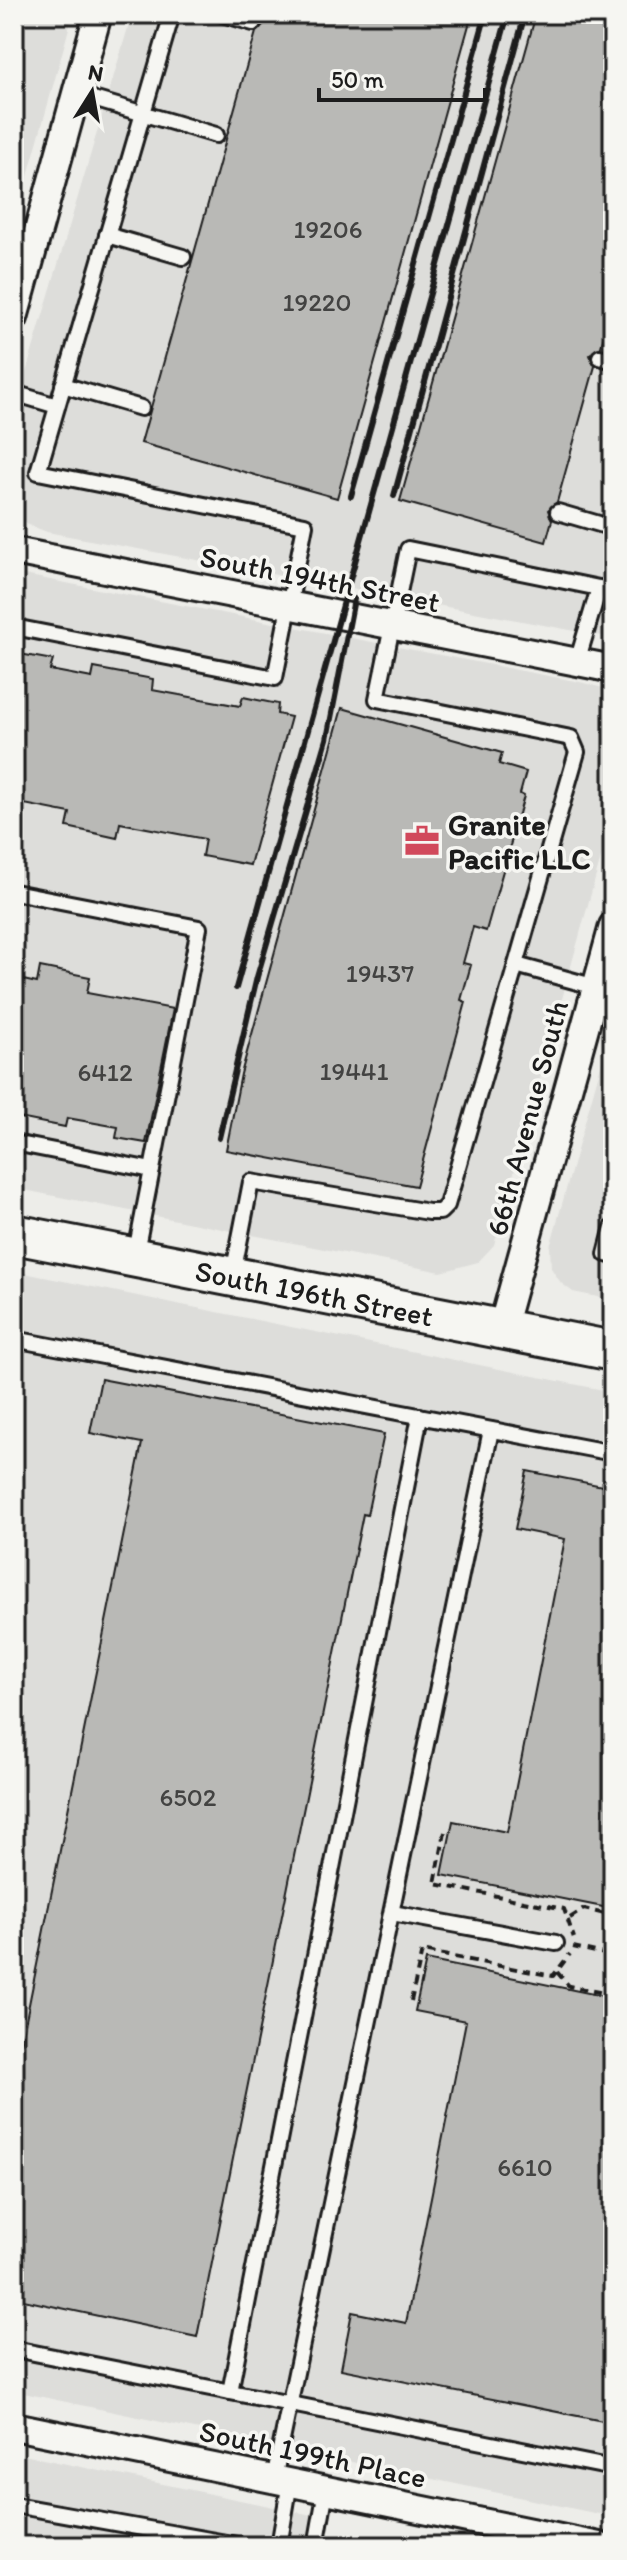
<svg xmlns="http://www.w3.org/2000/svg" width="627" height="2560" font-family="Itim,sans-serif">
	<style>
		.built { fill: #ddddda }
		.building { fill: #b9b9b6; stroke: #1c1c1c; stroke-width: 2 }
		.lines { fill: none; stroke-linecap: round; stroke-linejoin: round }
		.service-casing { stroke: #1c1c1c; stroke-width: 20 }
		.minor-casing { stroke: #1c1c1c; stroke-width: 32 }
		.secondary-casing { stroke: #1c1c1c; stroke-width: 44 }
		.path { stroke: #1c1c1c; stroke-width: 4; stroke-dasharray: 8 6; stroke-linecap: butt }
		.service { stroke: #f6f6f2; stroke-width: 14 }
		.minor { stroke: #f6f6f2; stroke-width: 26 }
		.secondary { stroke: #f6f6f2; stroke-width: 38 }
		.rail { stroke: #1c1c1c; stroke-width: 6 }
		.labels { text-anchor: middle; dominant-baseline: central; stroke-width: 7; stroke-linejoin: round; paint-order: stroke }
		.number-label { font-size: 26px; fill: #434342 }
		.street-label { font-size: 30px; fill: #1c1c1c; stroke: #f6f6f2 }
		.poi-label { font-size: 30px; font-weight: bold; fill: #1c1c1c; stroke: #f6f6f2; text-anchor: start }
	</style>
	<rect width="100%" height="100%" fill="#edede9"/>
	<filter id="ink" filterUnits="userSpaceOnUse"><feTurbulence type="fractalNoise" baseFrequency=".0125" numOctaves="2"/><feDisplacementMap in="SourceGraphic" scale="16" xChannelSelector="R" yChannelSelector="G"/><feConvolveMatrix kernelMatrix="1 2 1 2 8 2 1 2 1" color-interpolation-filters="sRGB"/></filter>
	<g filter="url(#ink)">
		<!-- built -->
		<g class="built">
			<path d="M14 14H73L14 226Z"/>
			<path d="M132 14H613V638L47 532 29 525 14 512V413Z"/>
			<path d="M14 573 580 682 603 688 613 698V814L494 1245 478 1262 441 1272 14 1188Z"/>
			<path d="M613 1022V1300L573 1292 561 1283 551 1268 550 1247Z"/>
			<path d="M14 1271 613 1392V2517L14 2391Z"/>
			<path d="M14 2453 312 2515 307 2546H14Z"/>
		</g>
		<!-- building -->
		<g class="building">
			<path d="M261 14H472L337 498 141 443 256 32 263 25Z"/>
			<path d="M536 14H613V303L601 347 590 355 595 366 557 502 548 510 552 520 546 542 400 501Z"/>
			<path d="M14 653 53 660 50 670 92 678 94 668 153 679 152 690 240 706 243 697 278 704 277 714 291 717 250 865 202 856 205 839 120 823 117 838 67 827 70 813 14 802Z"/>
			<path d="M342 708 502 753 499 764 526 772 520 794 524 796 486 931 473 927 463 963 471 965 461 1000 466 1002 416 1186 226 1150 241 1074Z"/>
			<path d="M40 967 90 977 87 993 173 1009 146 1143 116 1138 118 1127 67 1118 65 1127 14 1117V978L37 983Z"/>
			<path d="M101 1379 384 1434 367 1515 363 1514 197 2337 14 2298V2079L142 1443 90 1433Z"/>
			<path d="M527 1471 613 1488V1909L442 1875 453 1821 507 1832 565 1539 515 1529Z"/>
			<path d="M426 1960 613 1998V2423L341 2369 352 2312 406 2323 466 2021 415 2011Z"/>
		</g>
		<g class="lines">
			<!-- service casing -->
			<g class="service-casing">
				<g id="service">
					<path d="M222 14 253 23"/>
					<path d="M76 94 216 135"/>
					<path d="M107 235 183 257"/>
					<path d="M600 357 613 361"/>
					<path d="M63 385 141 408"/>
					<path d="M14 393 57 406"/>
					<path d="M558 512 613 528"/>
					<path d="M14 627 275 678 305 525 38 472 172 14"/>
					<path d="M577 662 599 588 610 591 613 581"/>
					<path d="M14 892 199 928 135 1257"/>
					<path d="M516 965 596 987"/>
					<path d="M14 1143 152 1170"/>
					<path d="M613 1227 606 1254 613 1256"/>
					<path d="M233 1274 251 1182 429 1212H440L447 1205 577 752 571 738 377 699 408 549 599 588"/>
					<path d="M14 1339 613 1453"/>
					<path d="M392 1913 556 1943"/>
					<path d="M14 2349 613 2468"/>
					<path d="M230 2392 420 1416"/>
					<path d="M274 2479 491 1430"/>
					<path d="M14 2505 243 2546"/>
					<path d="M279 2546 290 2482"/>
					<path d="M316 2546 326 2490"/>
				</g>
			</g>
			<!-- minor casing -->
			<g class="minor-casing">
				<g id="minor">
					<path d="M14 318 98 14"/>
					<path d="M14 551 613 669"/>
					<path d="M502 1328 613 926"/>
					<path d="M14 2426 599 2546"/>
				</g>
			</g>
			<!-- secondary casing -->
			<g class="secondary-casing">
				<g id="secondary">
					<path id="s1" d="M14 1234 613 1351"/>
				</g>
			</g>
			<!-- path -->
			<g class="path">
				<path d="M445 1832 435 1884 564 1909 574 1938"/>
				<path d="M570 1918 584 1909 613 1916"/>
				<path d="M573 1947 609 1955 613 1960"/>
				<path d="M557 1972 569 1986 613 1995"/>
				<path d="M411 2001 422 1951 553 1976 570 1954"/>
			</g>
			<!-- service -->
			<use href="#service" class="service"/>
			<!-- minor -->
			<use href="#minor" class="minor"/>
			<!-- secondary -->
			<use href="#secondary" class="secondary"/>
			<!-- rail -->
			<g class="rail">
				<path d="M351 496 486 14"/>
				<path d="M394 496 525 14"/>
				<path d="M236 988 508 14"/>
				<path d="M219 1138 257 977 327 739 354 599"/>
			</g>
		</g>
	</g>
	<!-- icons -->
	<defs>
		<g id="office-bare" transform="scale(2.76)"><path d="M-6-3h4V-5.5h4V-3h4V5H-6ZM-1-4.5V-3h2v-1.5ZM-6 0V1H6V0Z" fill="#d1495b" stroke="#f6f6f2" stroke-width="2.5" paint-order="stroke"/></g>
	</defs>
	<g fill-rule="evenodd">
		<use href="#office-bare" x="422" y="841"/>
	</g>
	<g class="labels">
		<!-- number labels -->
		<g class="number-label">
			<text x="328" y="229">19206</text>
			<text x="317" y="302">19220</text>
			<text x="380" y="973">19437</text>
			<text x="354" y="1071">19441</text>
			<text x="105" y="1072">6412</text>
			<text x="188" y="1797">6502</text>
			<text x="525" y="2167">6610</text>
		</g>
		<!-- street labels -->
		<g class="street-label">
			<text transform="translate(320 579) rotate(11)">South 194th Street</text>
			<text transform="translate(527 1118) rotate(-75)">66th Avenue South</text>
			<text stroke="none"><textPath href="#s1" startOffset="306">South 196th Street</textPath></text>
			<text transform="translate(313 2454) rotate(12)">South 199th Place</text>
		</g>
		<!-- poi labels -->
		<g class="poi-label">
			<text x="448" y="824">Granite<tspan x="448" dy="34">Pacific LLC</tspan></text>
		</g>
	</g>
	<!-- margin -->
	<rect width="627" height="2560" fill="none" stroke="#f6f6f2" stroke-width="48"/>
	<rect x="24" y="24" width="579" height="2512" fill="none" stroke="#1c1c1c" stroke-width="3" filter="url(#ink)"/>
	<!-- north arrow -->
	<g transform="translate(92 92) rotate(11)" stroke="#f6f6f2" stroke-width="6" paint-order="stroke">
	<path d="M0-6L14 30L0 20L-14 30Z" fill="#1c1c1c"/>
	<text y="-12" font-size="22" font-weight="bold" text-anchor="middle" fill="#1c1c1c">N</text>
	</g>
	<!-- scale -->
	<path d="M319 88v12h166v-12" fill="none" stroke="#1c1c1c" stroke-width="4"/>
	<text x="331" y="88" font-size="24" fill="#1c1c1c" stroke="#f6f6f2" stroke-width="6" paint-order="stroke">50 m</text>
</svg>
